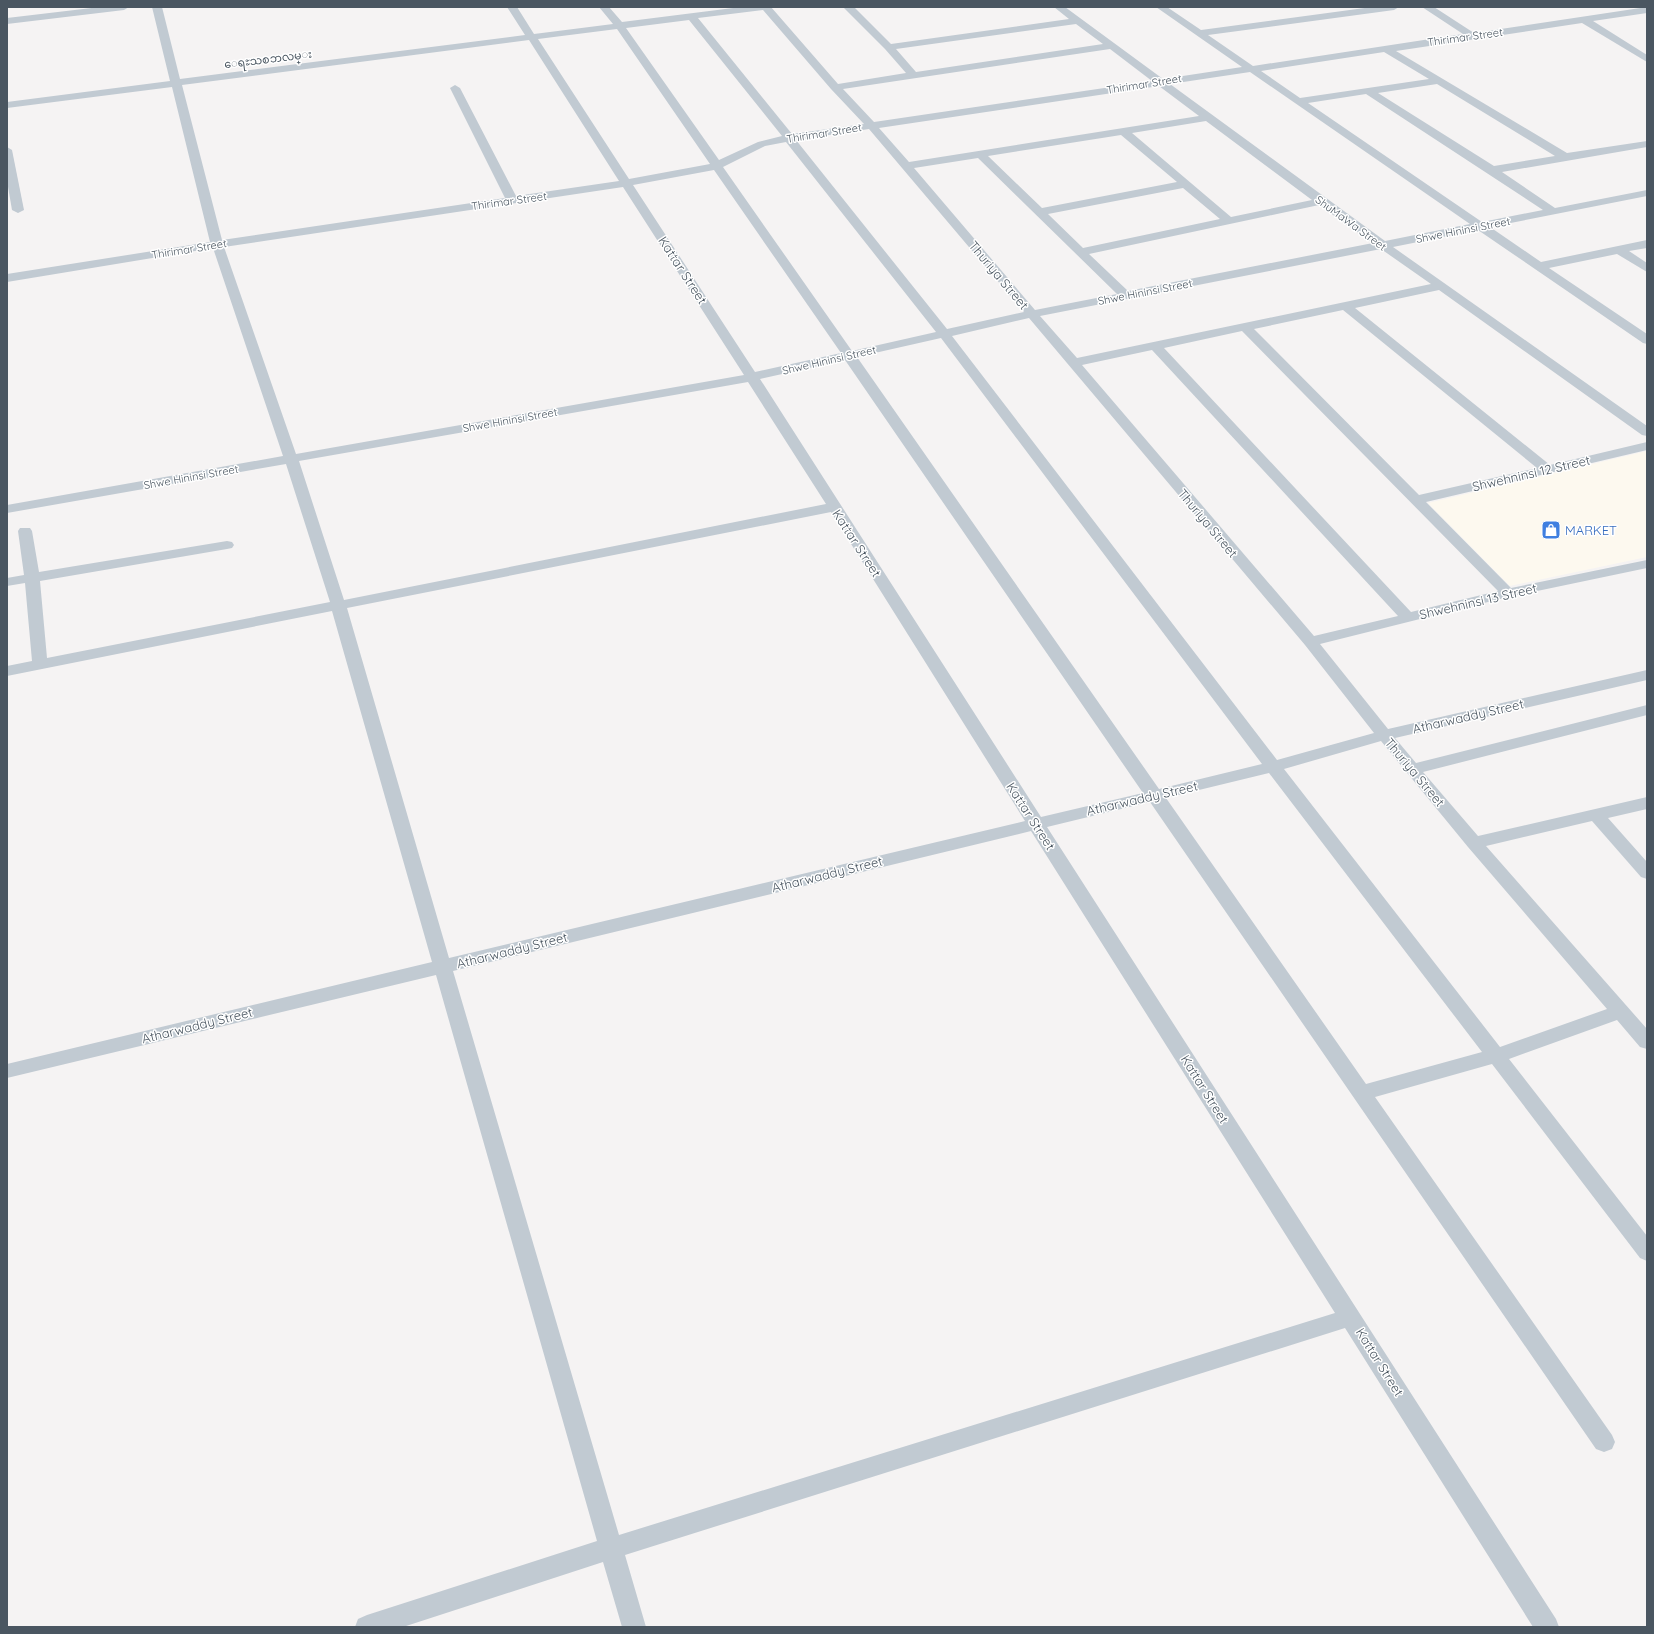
<svg xmlns="http://www.w3.org/2000/svg" width="1654" height="1634" font-family="Quicksand,'Noto Sans Myanmar',sans-serif">
	<style>
		.commercial { fill: #fdf9ef }
		.lines { fill: none; stroke-linecap: round; stroke-linejoin: round }
		.minor { fill: #c1cad2; fill-rule: evenodd }
		.labels { text-anchor: middle; dominant-baseline: central; stroke-width: 3; stroke-linejoin: round; paint-order: stroke }
		.far-street-label { font-size: 11px; fill: #4a5661; stroke: #fff }
		.street-label { font-size: 13px; fill: #4a5661; stroke: #fff }
		.shop-label { font-size: 13px; fill: #366cbe; stroke: #fff; text-anchor: start }
	</style>
	<rect width="100%" height="100%" fill="#f5f3f3"/>
	<!-- commercial -->
	<path class="commercial" d="M1647 451V557L1510 586 1428 503Z"/>
	<g class="lines">
		<!-- minor -->
		<g class="minor">
			<path d="M100 7H129L124 10 7 24V18Z"/>
			<path d="M152 7H162L180 79 525 35 507 7H517L534 34 613 24 599 7H609L622 22 741 7H771L838 84 906 73 885 49 843 7H854L891 44 1069 19 1054 7H1065L1163 79 1242 67 1156 7H1167L1201 30 1372 7H1399L1394 10 1208 35 1253 66 1463 34 1422 7H1434L1474 33 1647 7V13L1593 21 1647 55V62L1582 23 1396 51 1567 153 1647 141V147L1502 172 1555 208 1647 190V196L1490 227 1541 262 1647 240V248L1629 251 1647 263V272L1617 254 1549 268 1647 334V344L1643 343 1478 230 1393 247 1647 426V436L1642 435 1439 290 1355 308 1550 465 1647 442V450L1426 502 1511 588 1647 560V568L1508 597 1320 644 1388 729 1647 670V680L1395 738 1416 763 1647 705V715L1423 772 1478 836 1647 797V809L1608 818 1647 862V879L1641 877 1592 821 1486 846 1647 1029V1049L1640 1047 1617 1020 1509 1059 1647 1236V1261L1640 1258 1492 1064 1375 1097 1612 1435 1615 1442 1612 1449 1604 1452 1596 1449 1150 802 1047 827 1556 1619 1559 1627H1533L1345 1328 625 1555 646 1627H622L603 1562 403 1627H355L358 1619 367 1615 597 1541 436 975 7 1078V1064L432 962 332 611 7 676V666L32 661 25 583 7 586V578L24 575 18 531 20 528H30L32 531 39 572 227 541 232 542 234 545 232 548 227 549 40 581 47 658 330 602 286 464 7 513V505L283 456 213 248 7 282V274L210 242 172 87 7 108V102L170 81ZM763 10 831 89 864 124 792 134 698 18ZM689 20 782 136 758 142 719 160 626 28ZM1076 24 1103 44 916 72 896 49ZM617 29 710 164 629 179 538 39ZM529 40 619 181 516 196 460 88 455 85 450 88 505 198 222 240 182 85ZM1110 49 1152 81 874 122 843 89ZM1384 52 1429 79 1300 98 1261 71ZM1250 72 1470 224 1385 241 1170 84ZM1437 84 1555 156 1494 166 1378 93ZM1159 86 1199 116 909 162 879 128ZM1366 94 1543 210 1482 222 1308 103ZM1206 121 1312 200 1231 217 1132 133ZM869 129 1024 312 947 329 796 140ZM1121 135 1177 182 1042 208 988 156ZM786 142 936 332 852 351 723 167 765 146ZM978 158 1117 294 1035 310 914 168ZM714 170 841 353 755 372 633 185ZM623 187 744 375 296 454 224 247ZM1183 188 1220 219 1083 248 1048 214ZM1319 205 1373 243 1128 291 1089 254ZM1381 249 1431 284 1077 358 1040 316ZM1343 310 1537 468 1419 495 1254 329ZM1029 318 1305 645 1374 733 1277 760 952 336ZM1242 331 1498 591 1411 612 1164 348ZM941 338 1262 764 1159 789 857 357ZM1152 350 1398 616 1314 636 1082 365ZM845 360 1143 793 1041 817 760 379ZM748 382 826 504 344 600 299 461ZM831 512 1025 821 449 958 347 608ZM1381 741 1468 847 1607 1009 1500 1047 1284 769ZM1269 773 1482 1052 1366 1084 1166 798ZM1031 831 1335 1313 619 1535 453 971Z"/>
			<path d="M7 147 12 150 24 210 18 213 12 210 7 181Z"/>
		</g>
	</g>
	<!-- icons -->
	<defs>
		<g id="shop-square" transform="scale(1)"><rect x="-9" y="-9" width="18" height="18" rx="4" fill="#3f7fe0" stroke="#fff"/><path d="M-5-2.5h2.3a2.7 3.5 0 0 1 5.4 0H5L5.5 6h-11ZM-1.5-2.5h3a1.5 2.3 0 0 0-3 0Z" fill="#fff"/></g>
	</defs>
	<g fill-rule="evenodd">
		<use href="#shop-square" x="1551" y="530"/>
	</g>
	<g class="labels">
		<!-- far-street labels -->
		<g class="far-street-label">
			<text transform="translate(1465 37) rotate(-8)">Thirimar Street</text>
			<text transform="translate(268 59) rotate(-7)">ေရႊသစၥာလမ္း</text>
			<text transform="translate(1144 84) rotate(-9)">Thirimar Street</text>
			<text transform="translate(824 133) rotate(-9)">Thirimar Street</text>
			<text transform="translate(509 201) rotate(-8)">Thirimar Street</text>
			<text transform="translate(1351 223) rotate(36)">ShuMaWa Street</text>
			<text transform="translate(1463 230) rotate(-11)">Shwe Hininsi Street</text>
			<text transform="translate(189 249) rotate(-9)">Thirimar Street</text>
			<text transform="translate(1145 292) rotate(-11)">Shwe Hininsi Street</text>
			<text transform="translate(829 360) rotate(-13)">Shwe Hininsi Street</text>
			<text transform="translate(510 420) rotate(-10)">Shwe Hininsi Street</text>
			<text transform="translate(191 477) rotate(-10)">Shwe Hininsi Street</text>
		</g>
		<!-- street labels -->
		<g class="street-label">
			<text transform="translate(683 270) rotate(57)">Kattar Street</text>
			<text transform="translate(999 275) rotate(50)">Thuriya Street</text>
			<text transform="translate(1531 473) rotate(-13)">Shwehninsi 12 Street</text>
			<text transform="translate(1208 523) rotate(50)">Thuriya Street</text>
			<text transform="translate(857 543) rotate(57)">Kattar Street</text>
			<text transform="translate(1478 601) rotate(-13)">Shwehninsi 13 Street</text>
			<text transform="translate(1468 716) rotate(-13)">Atharwaddy Street</text>
			<text transform="translate(1415 772) rotate(50)">Thuriya Street</text>
			<text transform="translate(1142 798) rotate(-13)">Atharwaddy Street</text>
			<text transform="translate(1031 816) rotate(57)">Kattar Street</text>
			<text transform="translate(827 874) rotate(-14)">Atharwaddy Street</text>
			<text transform="translate(512 950) rotate(-14)">Atharwaddy Street</text>
			<text transform="translate(197 1025) rotate(-14)">Atharwaddy Street</text>
			<text transform="translate(1205 1089) rotate(58)">Kattar Street</text>
			<text transform="translate(1380 1362) rotate(58)">Kattar Street</text>
		</g>
		<!-- shop labels -->
		<g class="shop-label">
			<text x="1565" y="530">MARKET</text>
		</g>
	</g>
	<!-- border -->
	<rect width="1654" height="1634" fill="none" stroke="#4a5661" stroke-width="16"/>
</svg>
